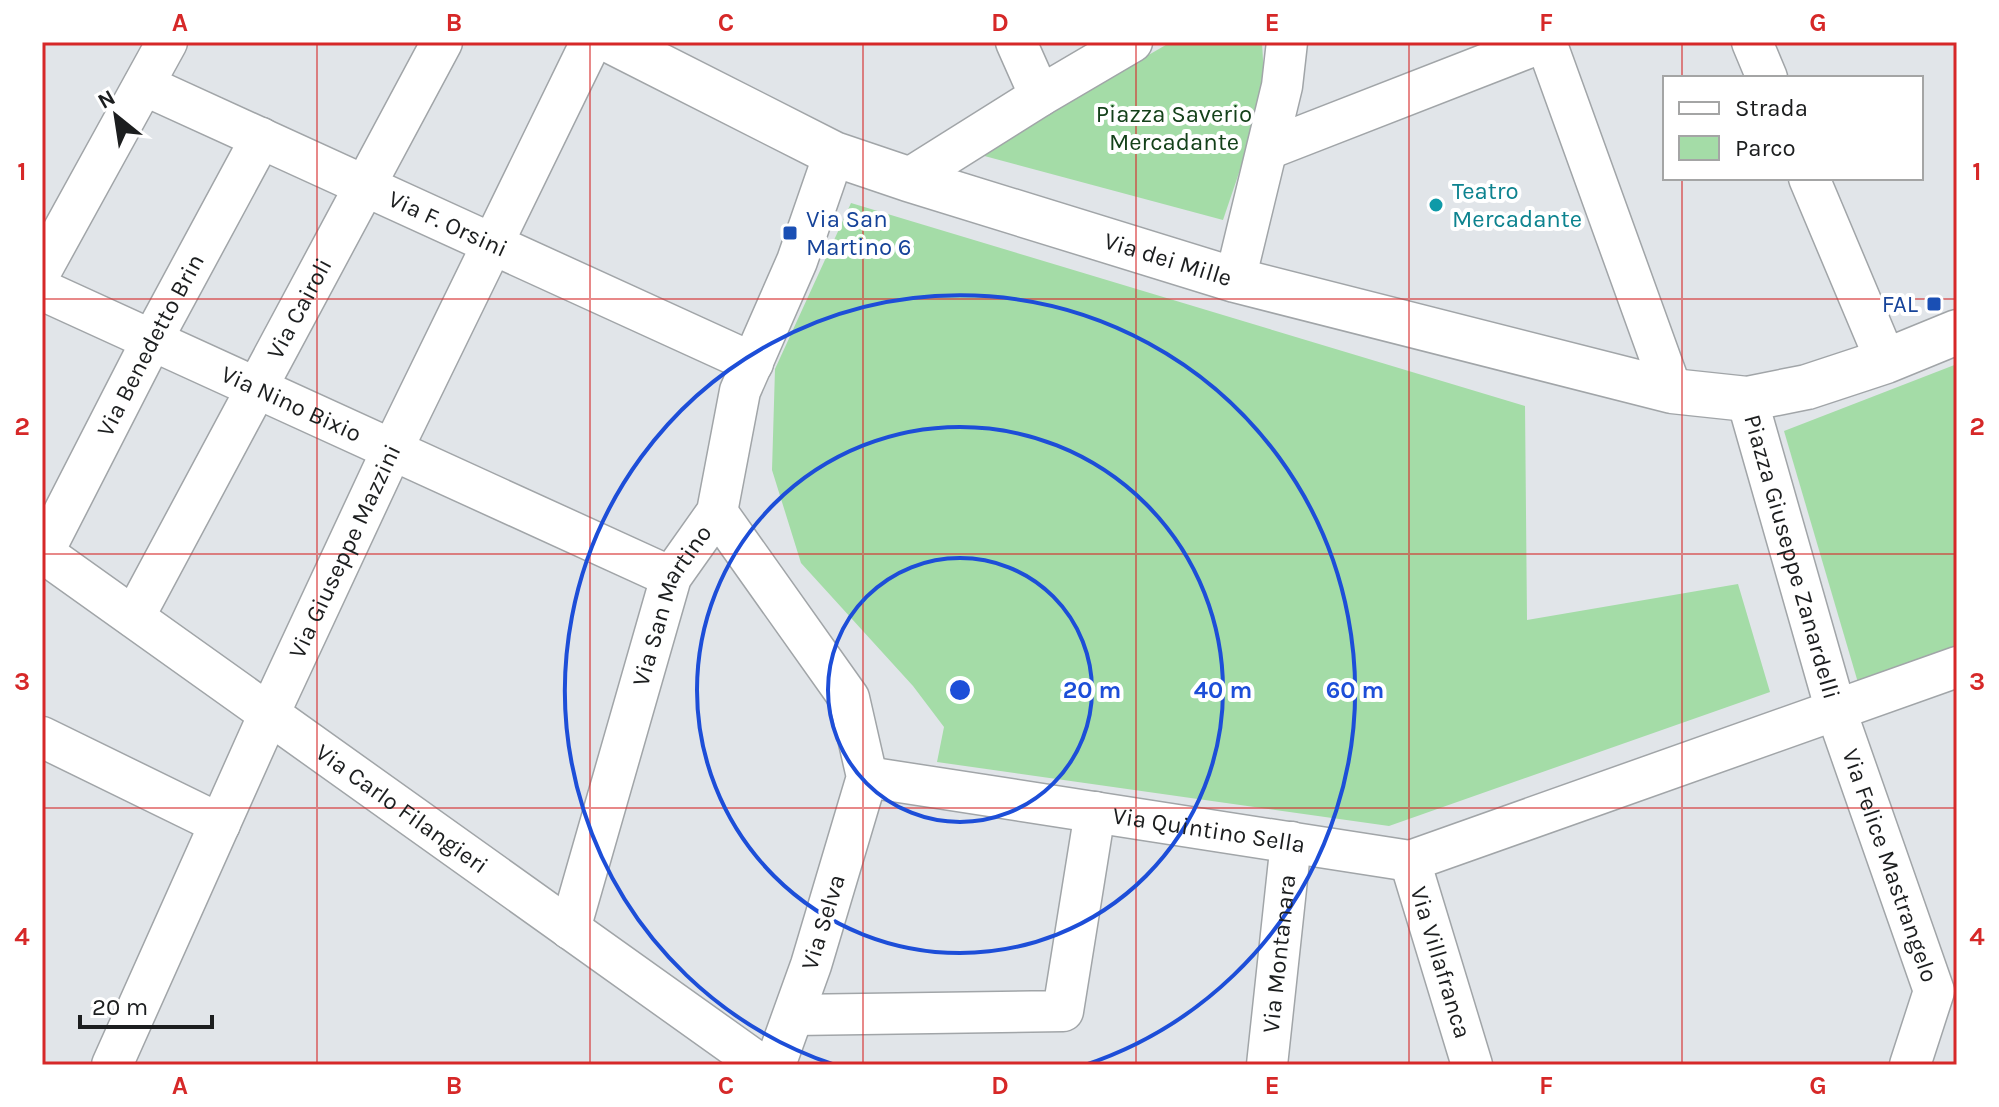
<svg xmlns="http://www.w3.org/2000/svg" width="1999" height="1107" font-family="Karla,sans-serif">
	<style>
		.green { fill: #a4dca7 }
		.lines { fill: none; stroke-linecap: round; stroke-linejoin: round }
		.minor-casing { stroke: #a1a5a8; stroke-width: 43 }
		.tertiary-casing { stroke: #a1a5a8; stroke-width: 47 }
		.minor { stroke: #fff; stroke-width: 40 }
		.tertiary { stroke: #fff; stroke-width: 44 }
		.grid { fill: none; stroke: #d62828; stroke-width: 2; stroke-opacity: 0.55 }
		.ring { fill: none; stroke: #1d4ed8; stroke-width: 4 }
		.culture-dot { fill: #0f9aa8; stroke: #fff; stroke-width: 3 }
		.transit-dot { fill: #1a4fb4; stroke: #fff; stroke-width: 3 }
		.labels { text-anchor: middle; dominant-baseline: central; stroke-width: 8; stroke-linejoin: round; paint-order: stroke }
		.park-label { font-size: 24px; fill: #14411a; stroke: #fff }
		.culture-label { font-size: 24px; fill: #0d838f; stroke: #fff; text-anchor: start }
		.transit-label { font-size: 24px; fill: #164399; stroke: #fff; text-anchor: start }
		.street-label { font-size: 24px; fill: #1c1e1f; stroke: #fff }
		.centre { fill: #1d4ed8; stroke: #fff; stroke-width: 4 }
		.ring-label { font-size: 24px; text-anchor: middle; font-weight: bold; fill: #1d4ed8; stroke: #fff; stroke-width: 8; stroke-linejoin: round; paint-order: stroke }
		.neatline { fill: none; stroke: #d62828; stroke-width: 3 }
		.grid-label { font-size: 26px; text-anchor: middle; font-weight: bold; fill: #d62828 }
	</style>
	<rect width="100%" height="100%" fill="#e1e5e9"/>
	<!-- green -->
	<g class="green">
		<path d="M1171 42H1262L1265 96 1223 220 977 154Z"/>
		<path d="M851 203 1525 406 1527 620 1738 584 1770 692 1389 826 937 762 944 727 913 686 801 563 772 470 775 369Z"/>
		<path d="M1957 364V647L1859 686 1784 431Z"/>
	</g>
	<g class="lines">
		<!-- minor casing -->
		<g class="minor-casing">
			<g id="minor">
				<path d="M1016 42 1040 96"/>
				<path d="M1546 42 1672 391"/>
				<path d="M1752 42 1767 78"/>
				<path id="s1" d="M144 85 753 363"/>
				<path d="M1268 149 1543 42"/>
				<path d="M1809 178 1886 361"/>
				<path d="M908 179 1040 96 1132 42"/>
				<path d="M42 269 167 42"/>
				<path d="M1235 280 1282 86 1287 42"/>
				<path id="s2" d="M42 290 671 577"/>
				<path id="s3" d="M1747 399 1836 711 1934 991 1910 1065"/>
				<path d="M717 512 849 698 867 777 811 965 775 1065"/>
				<path id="s4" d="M42 552 761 1065"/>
				<path id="s5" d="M43 553 152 340 261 138"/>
				<path id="s6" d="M134 617 442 42"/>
				<path d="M42 737 220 824"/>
				<path id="s7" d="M867 777 1410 861 1957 667"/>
				<path id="s8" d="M1410 861 1472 1065"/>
				<path id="s9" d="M570 929 671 577 717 512 740 391 797 261 834 154"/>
				<path d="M794 1015 1063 1011 1095 812"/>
				<path id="s10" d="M112 1065 269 714 392 450 591 42"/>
				<path id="s11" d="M1267 1065 1291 842"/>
			</g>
		</g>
		<!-- tertiary casing -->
		<g class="tertiary-casing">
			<g id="tertiary">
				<path id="s12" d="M613 42 834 154 908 179 1235 280 1672 391 1747 399 1807 387 1886 361 1957 332"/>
			</g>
		</g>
		<!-- minor -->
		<use href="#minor" class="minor"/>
		<!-- tertiary -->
		<use href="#tertiary" class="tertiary"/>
	</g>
	<!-- grid -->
	<path class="grid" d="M317 42V1065M590 42V1065M863 42V1065M1136 42V1065M1409 42V1065M1682 42V78M1682 178V1065M42 299H1957M42 554H1957M42 808H1957"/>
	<!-- distance rings -->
	<g class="ring">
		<circle cx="960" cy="690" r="132"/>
		<circle cx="960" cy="690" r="263"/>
		<path d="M835 1065A395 395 0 1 1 1085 1065"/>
	</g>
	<!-- markers -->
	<circle class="culture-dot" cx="1436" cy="205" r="8"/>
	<g class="transit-dot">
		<rect x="782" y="225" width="16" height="16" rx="4"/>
		<rect x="1926" y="296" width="16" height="16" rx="4"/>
	</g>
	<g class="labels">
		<!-- park labels -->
		<g class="park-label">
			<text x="1174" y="114">Piazza Saverio<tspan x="1174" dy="28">Mercadante</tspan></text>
		</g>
		<!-- culture labels -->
		<g class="culture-label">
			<text x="1452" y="191">Teatro<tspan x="1452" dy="28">Mercadante</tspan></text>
		</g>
		<!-- transit labels -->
		<g class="transit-label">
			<text x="806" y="219">Via San<tspan x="806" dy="28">Martino 6</tspan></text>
			<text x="1918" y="304" text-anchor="end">FAL</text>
		</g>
		<!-- street labels -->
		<g class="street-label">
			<text stroke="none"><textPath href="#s1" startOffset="334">Via F. Orsini</textPath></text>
			<text stroke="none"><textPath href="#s12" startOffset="598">Via dei Mille</textPath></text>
			<text stroke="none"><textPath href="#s6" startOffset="350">Via Cairoli</textPath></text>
			<text stroke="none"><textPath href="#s5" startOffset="234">Via Benedetto Brin</textPath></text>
			<text stroke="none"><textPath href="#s2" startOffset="274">Via Nino Bixio</textPath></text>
			<text stroke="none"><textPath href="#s10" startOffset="564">Via Giuseppe Mazzini</textPath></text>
			<text stroke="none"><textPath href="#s3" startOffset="164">Piazza Giuseppe Zanardelli</textPath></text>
			<text stroke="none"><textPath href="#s9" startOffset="340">Via San Martino</textPath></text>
			<text stroke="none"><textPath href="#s4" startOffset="442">Via Carlo Filangieri</textPath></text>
			<text stroke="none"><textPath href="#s7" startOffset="346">Via Quintino Sella</textPath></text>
			<text stroke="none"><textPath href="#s3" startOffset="488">Via Felice Mastrangelo</textPath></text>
			<text transform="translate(823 922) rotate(-73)">Via Selva</text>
			<text stroke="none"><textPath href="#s11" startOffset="112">Via Montanara</textPath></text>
			<text stroke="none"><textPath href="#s8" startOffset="106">Via Villafranca</textPath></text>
		</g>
	</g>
	<circle cx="960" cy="690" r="12" class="centre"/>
	<g class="ring-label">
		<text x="1092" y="698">20 m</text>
		<text x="1223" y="698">40 m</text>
		<text x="1355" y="698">60 m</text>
	</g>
	<!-- border -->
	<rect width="1999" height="1107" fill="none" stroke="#ffffff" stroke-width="88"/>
	<!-- legend -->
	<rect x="1663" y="76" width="260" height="104" fill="#ffffff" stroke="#a4a5a5" stroke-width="2"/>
	<rect x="1679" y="102" width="40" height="12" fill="#ffffff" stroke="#a4a5a5" stroke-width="2"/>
	<text x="1735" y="116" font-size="24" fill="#1c1e1f">Strada</text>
	<rect x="1679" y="136" width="40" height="24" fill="#a4dca7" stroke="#a4a5a5" stroke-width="2"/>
	<text x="1735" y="156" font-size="24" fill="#1c1e1f">Parco</text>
	<!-- north arrow -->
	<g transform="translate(116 116) rotate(330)" stroke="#ffffff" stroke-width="6" paint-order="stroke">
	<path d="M0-6L14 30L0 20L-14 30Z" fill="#1c1e1f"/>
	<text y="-12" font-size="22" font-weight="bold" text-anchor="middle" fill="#1c1e1f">N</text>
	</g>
	<!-- scale -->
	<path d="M80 1015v12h132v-12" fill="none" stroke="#1c1e1f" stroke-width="4"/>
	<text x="92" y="1015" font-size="24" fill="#1c1e1f" stroke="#ffffff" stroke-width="6" paint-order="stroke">20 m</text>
	<rect x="44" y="44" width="1911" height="1019" class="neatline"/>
	<g class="grid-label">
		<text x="180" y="31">A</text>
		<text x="454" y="31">B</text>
		<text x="726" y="31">C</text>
		<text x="1000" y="31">D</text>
		<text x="1272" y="31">E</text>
		<text x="1546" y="31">F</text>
		<text x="1818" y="31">G</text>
		<text x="22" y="180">1</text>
		<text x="1977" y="180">1</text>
		<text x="22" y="435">2</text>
		<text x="1977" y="435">2</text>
		<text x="22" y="690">3</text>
		<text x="1977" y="690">3</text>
		<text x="22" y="945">4</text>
		<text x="1977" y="945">4</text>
		<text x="180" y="1094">A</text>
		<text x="454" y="1094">B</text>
		<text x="726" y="1094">C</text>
		<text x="1000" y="1094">D</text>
		<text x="1272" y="1094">E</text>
		<text x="1546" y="1094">F</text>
		<text x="1818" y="1094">G</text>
	</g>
</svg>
